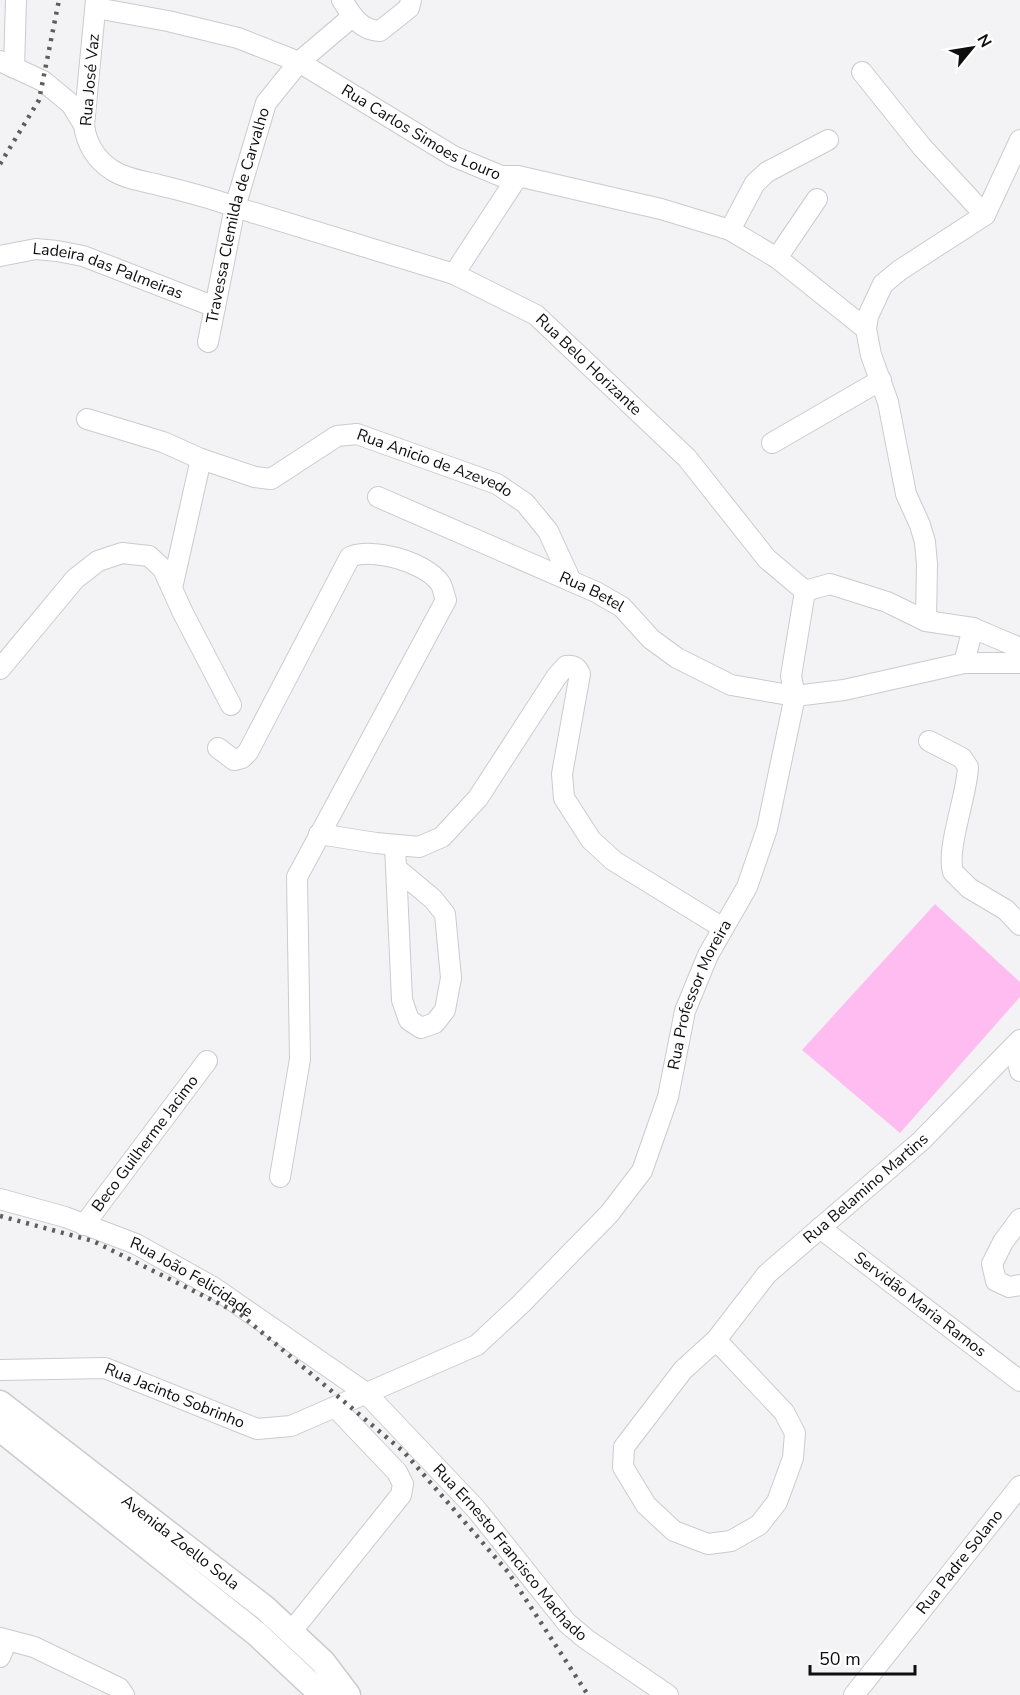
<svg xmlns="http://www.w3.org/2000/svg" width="1020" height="1695" font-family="'Nunito Sans',sans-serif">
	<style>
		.green { fill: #ffbcf0 }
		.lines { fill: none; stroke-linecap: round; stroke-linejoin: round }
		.minor-casing { stroke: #cbcbce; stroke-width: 22 }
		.major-casing { stroke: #cbcbce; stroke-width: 27 }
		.minor { stroke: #fff; stroke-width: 20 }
		.major { stroke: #fff; stroke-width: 24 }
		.rail { stroke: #5e5e5f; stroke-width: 4.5; stroke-dasharray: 3 6; stroke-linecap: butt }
		.labels { text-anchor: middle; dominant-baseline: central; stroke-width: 6; stroke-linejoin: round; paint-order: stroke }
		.street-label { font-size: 16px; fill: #0e0e0f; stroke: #fff }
	</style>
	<rect width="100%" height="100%" fill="#f3f3f6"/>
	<!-- green -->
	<path class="green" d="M935 904 1020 982V997L900 1133 802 1050Z"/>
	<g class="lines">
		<!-- minor casing -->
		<g class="minor-casing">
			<g id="minor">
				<path id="s1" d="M96 0 84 125C86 143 96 160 112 170 124 178 141 181 155 184 182 191 209 197 235 207L454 274 536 315 687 458 767 559 805 591 830 584 887 602 926 621 973 628 1020 648"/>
				<path d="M342 0C352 16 360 30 380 31L409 8 411 0"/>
				<path id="s2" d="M96 8 168 21 238 38 299 62 453 156 501 176H518L661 209 730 230 777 258 866 329"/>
				<path d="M0 61 43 81 71 104 84 125"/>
				<path d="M14 68 16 0"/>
				<path d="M862 72 922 147 985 215"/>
				<path d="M730 230 755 183 767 172 828 140"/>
				<path id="s3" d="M0 256 36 249 57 251 83 256 215 307"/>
				<path d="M777 258 817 199"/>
				<path d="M454 274 518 176"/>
				<path id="s4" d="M208 342 235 207 266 103 299 62 352 17"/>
				<path id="s5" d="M87 419 163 442 201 459 255 477 271 479 337 436 357 434 497 484 525 503 548 531 571 581"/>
				<path d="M772 443 881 380"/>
				<path id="s6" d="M378 497 596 592 622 607 651 639 677 658 731 685 795 696 791 676 805 591"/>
				<path d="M172 588 201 459"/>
				<path d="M926 621 927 564 925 542 920 525 906 494 888 402 871 355 866 329 868 316 883 284 900 270 985 215 1020 140"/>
				<path d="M964 663 973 628"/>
				<path d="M0 669 75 579 98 561 122 553 149 556 163 569 183 613 231 705"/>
				<path d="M929 741 962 758 968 767C967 796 946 848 953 872L969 888 1006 910 1020 925"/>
				<path d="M218 748 234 760 242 758 248 752 350 557C373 547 425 562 440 583 443 587 444 595 446 600L297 877 300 1059 280 1177"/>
				<path d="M319 834 376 843 419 847 442 837 478 798 557 676 566 666C574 665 577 667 580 674L562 774 564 798 591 840 614 861 723 928"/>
				<path d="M395 845 402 1000 409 1020 421 1028 435 1023 445 1010 451 978 445 914 433 899 397 869"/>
				<path d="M1014 1046 1020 1071"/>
				<path id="s7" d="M0 1199 65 1217 136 1244 213 1287 366 1393 476 1509 567 1623 586 1639 668 1695"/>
				<path d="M1020 1219 1003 1242 992 1264 996 1281 1009 1287 1020 1285"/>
				<path id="s8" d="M84 1225 207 1061"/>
				<path id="s9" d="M820 1228 1020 1381"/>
				<path id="s10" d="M716 1340 784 1412 795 1433 793 1458 777 1502 759 1525 731 1541 708 1544 674 1531 646 1505 623 1467 624 1447 683 1370 716 1340 767 1274 921 1141 1020 1040"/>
				<path id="s11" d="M0 1370 105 1368 257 1429 291 1426 477 1345 521 1304 609 1214 642 1171 668 1097 685 1011 708 955 747 887 767 829 795 696 844 690 964 663H1020"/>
				<path d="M291 1632 401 1495 403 1484 397 1472 335 1407"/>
				<path d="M0 1638 34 1647 119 1688 124 1695"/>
				<path d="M0 1657 7 1640"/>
				<path id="s12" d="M854 1695 1020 1486"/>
			</g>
		</g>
		<!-- major casing -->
		<g class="major-casing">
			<g id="major">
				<path id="s13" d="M0 1403 265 1608 323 1662 348 1695"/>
				<path d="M0 1429 257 1634 322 1695"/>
			</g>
		</g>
		<!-- minor -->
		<use href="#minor" class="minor"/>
		<!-- major -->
		<use href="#major" class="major"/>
		<!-- rail -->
		<g class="rail">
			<path d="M0 164 39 100 59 0"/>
			<path d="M0 1216 93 1241 240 1314 404 1452 508 1572 588 1695"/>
		</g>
	</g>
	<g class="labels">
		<!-- street labels -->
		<g class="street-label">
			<text transform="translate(90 80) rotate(-85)">Rua José Vaz</text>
			<text stroke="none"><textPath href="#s2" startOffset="352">Rua Carlos Simoes Louro</textPath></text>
			<text stroke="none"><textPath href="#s4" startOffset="130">Travessa Clemilda de Carvalho</textPath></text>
			<text stroke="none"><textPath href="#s3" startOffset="112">Ladeira das Palmeiras</textPath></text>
			<text stroke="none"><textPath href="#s1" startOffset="702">Rua Belo Horizante</textPath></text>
			<text stroke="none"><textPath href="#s5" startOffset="376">Rua Anicio de Azevedo</textPath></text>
			<text stroke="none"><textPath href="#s6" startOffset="234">Rua Betel</textPath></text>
			<text stroke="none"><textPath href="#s11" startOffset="932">Rua Professor Moreira</textPath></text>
			<text stroke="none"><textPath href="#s8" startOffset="102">Beco Guilherme Jacimo</textPath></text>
			<text stroke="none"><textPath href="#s10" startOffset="774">Rua Belamino Martins</textPath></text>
			<text stroke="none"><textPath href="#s7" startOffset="208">Rua João Felicidade</textPath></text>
			<text stroke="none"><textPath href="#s9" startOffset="126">Servidão Maria Ramos</textPath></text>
			<text stroke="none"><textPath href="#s11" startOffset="180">Rua Jacinto Sobrinho</textPath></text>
			<text stroke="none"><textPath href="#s13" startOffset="228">Avenida Zoello Sola</textPath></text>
			<text stroke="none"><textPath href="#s7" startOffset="633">Rua Ernesto Francisco Machado</textPath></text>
			<text stroke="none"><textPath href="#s12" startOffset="170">Rua Padre Solano</textPath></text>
		</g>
	</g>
	<!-- north arrow -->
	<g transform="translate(972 48) rotate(60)" stroke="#ffffff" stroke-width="4.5" paint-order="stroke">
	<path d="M0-4.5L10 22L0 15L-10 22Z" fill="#0e0e0f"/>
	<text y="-9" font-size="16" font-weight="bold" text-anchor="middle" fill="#0e0e0f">N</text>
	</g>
	<!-- scale -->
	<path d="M810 1665v9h105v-9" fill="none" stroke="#0e0e0f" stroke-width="3"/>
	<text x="819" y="1665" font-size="18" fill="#0e0e0f" stroke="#ffffff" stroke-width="4.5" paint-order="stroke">50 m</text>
</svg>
